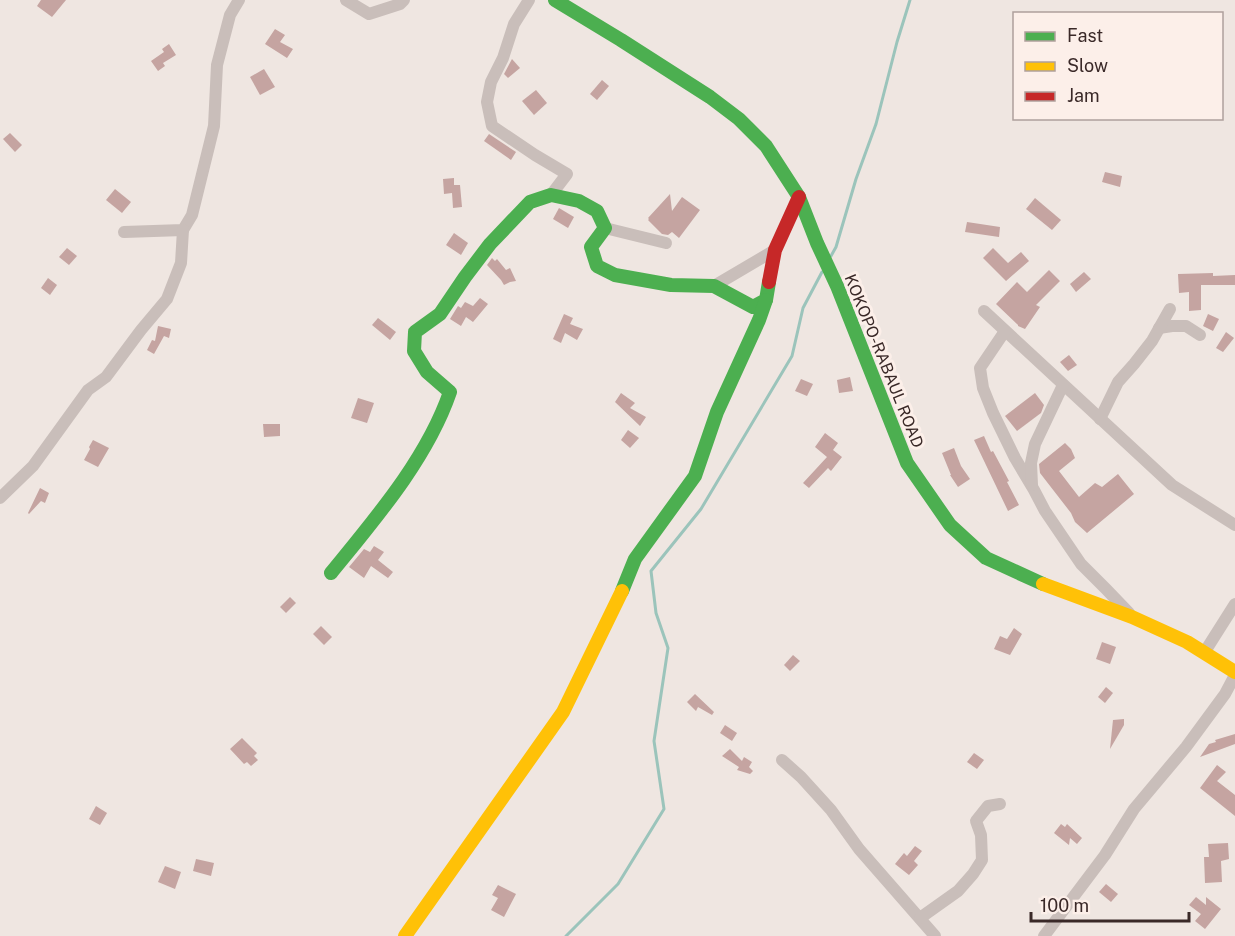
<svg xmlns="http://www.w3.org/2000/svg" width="1235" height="936" font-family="'Public Sans',sans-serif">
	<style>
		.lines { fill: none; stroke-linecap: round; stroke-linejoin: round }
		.stream { stroke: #9bc4bb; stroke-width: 3 }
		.building { fill: #c5a4a1 }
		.street { stroke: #c9beba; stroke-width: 12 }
		.fast { stroke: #4caf50; stroke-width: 14 }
		.slow { stroke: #ffc107; stroke-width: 14 }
		.jam { stroke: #c62828; stroke-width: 14 }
		.labels { text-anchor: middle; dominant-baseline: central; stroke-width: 6; stroke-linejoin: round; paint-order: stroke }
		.street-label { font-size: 16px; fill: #3a2928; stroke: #fcefe9 }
	</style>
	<rect width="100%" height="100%" fill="#efe6e1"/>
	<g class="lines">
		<!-- stream -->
		<g class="stream">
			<path d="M831 256 836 247 856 179 876 124 897 42 910 0"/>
			<path d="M566 936 618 884 664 809 654 741 668 648 656 613 651 571 701 509 792 356 803 308 822 272"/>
		</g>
	</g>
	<!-- building -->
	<g class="building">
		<path d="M41 0H66L52 17 37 6Z"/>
		<path d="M275 29 285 35 280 42 293 49 287 58 265 44Z"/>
		<path d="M169 44 176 55 163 63 165 66 158 71 151 61 164 52 162 49Z"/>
		<path d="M512 59 520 68 508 78 504 74Z"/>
		<path d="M264 69 275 87 260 95 250 77Z"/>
		<path d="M602 80 609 86 597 100 590 94Z"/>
		<path d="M536 90 547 103 534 115 522 101Z"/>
		<path d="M10 133 22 145 15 152 3 139Z"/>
		<path d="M489 134 516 152 511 160 484 141Z"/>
		<path d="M1105 172 1122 176 1120 187 1102 182Z"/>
		<path d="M454 178V185H460L462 207 453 208 452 193 444 194 443 179Z"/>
		<path d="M115 189 131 202 122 213 106 200Z"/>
		<path d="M670 194 672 211 682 197 700 210 679 238 672 232 668 235 662 234 648 220 649 219 648 218Z"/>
		<path d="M1035 198 1061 220 1052 230 1026 209Z"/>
		<path d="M559 208 574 217 568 228 553 219Z"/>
		<path d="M967 222 1000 227 999 237 965 232Z"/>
		<path d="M454 233 468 243 461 255 446 245Z"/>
		<path d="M67 248 77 256 69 265 59 257Z"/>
		<path d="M993 248 1008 263 1021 252 1029 261 1006 281 983 258Z"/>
		<path d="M492 258 495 261 497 259 506 270 510 268 516 281 510 282 504 285 501 280 487 265Z"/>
		<path d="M1049 270 1060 281 1036 305 1040 307 1025 329 1018 326V325L996 304 1017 282 1027 292Z"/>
		<path d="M1084 272 1091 279 1076 292 1070 284Z"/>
		<path d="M1213 273V276L1235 275V285H1201V310L1189 311V292L1179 293 1178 274Z"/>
		<path d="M48 278 57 285 50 295 41 288Z"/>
		<path d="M480 298 488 304 473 322 466 317 461 326 450 319 458 306 461 308 465 302 473 306Z"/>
		<path d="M564 314 573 318 570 324 583 329 577 340 565 333 561 343 553 339Z"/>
		<path d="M1208 314 1219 319 1213 331 1203 326Z"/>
		<path d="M378 318 396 332 390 340 372 325Z"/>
		<path d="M158 326 171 329 169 338 164 336 154 354 147 350 152 340 155 341Z"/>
		<path d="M1226 332 1234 338 1223 352 1216 348Z"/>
		<path d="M1069 355 1077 365 1068 371 1060 362Z"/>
		<path d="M850 377 853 391 839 393 837 380Z"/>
		<path d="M801 379 813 384 807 396 795 391Z"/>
		<path d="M621 393 635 403 630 408 646 417 640 426 615 402Z"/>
		<path d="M1035 393 1044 405 1041 413 1017 431 1005 416Z"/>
		<path d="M358 398 374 403 367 423 351 418Z"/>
		<path d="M263 424H280V436L264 437Z"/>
		<path d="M628 430 639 438 630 448 621 440Z"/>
		<path d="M825 433 838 443 833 450 842 457 831 471 828 468 809 488 803 483 827 457 815 447Z"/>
		<path d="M984 436 991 452 993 451 1009 481 1007 482 1019 505 1008 511 974 440Z"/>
		<path d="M93 440 109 448 98 467 84 460 90 449 89 447Z"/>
		<path d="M1065 443 1071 449 1075 458 1059 471 1079 497 1095 483 1102 487 1118 474 1134 494 1087 533 1075 522 1071 513 1040 473 1039 464Z"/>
		<path d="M954 448 961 466 970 479 958 487 950 475H951L942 453Z"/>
		<path d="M40 488 49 493 45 503 41 501 29 514 28 513Z"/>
		<path d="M374 546 384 552 378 560 393 572 388 578 371 566 364 578 349 567 364 549 370 552Z"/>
		<path d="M290 597 296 603 286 613 280 607Z"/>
		<path d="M321 626 332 637 324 645 313 634Z"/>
		<path d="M1014 628 1022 634 1010 655 994 649 1000 636 1007 639Z"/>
		<path d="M1102 642 1116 647 1110 664 1096 659Z"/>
		<path d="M793 655 800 661 790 671 784 665Z"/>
		<path d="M1106 687 1113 693 1105 703 1098 697Z"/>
		<path d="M695 694 714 712 712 715 698 707 696 711 687 702Z"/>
		<path d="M1124 719V725L1110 749 1113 720Z"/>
		<path d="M725 725 737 733 732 741 720 733Z"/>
		<path d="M1235 734V744L1200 757 1209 744 1216 742 1215 740Z"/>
		<path d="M242 738 257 753 254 756 258 760 251 766 247 762 244 764 230 749Z"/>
		<path d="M730 749 742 761 744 757 752 762 749 767 753 771 750 774 737 770 739 767 722 756Z"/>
		<path d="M974 753 984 760 977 769 967 762Z"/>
		<path d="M1217 765 1226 772 1217 781 1235 795V816L1200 788Z"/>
		<path d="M96 806 107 813 100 825 89 819Z"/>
		<path d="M1061 824 1065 827 1067 824 1082 838 1077 844 1070 838 1069 845 1054 833Z"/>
		<path d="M1228 843 1229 859 1221 861 1222 882 1205 883 1204 857H1209L1208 844Z"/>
		<path d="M915 846 922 851 914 861 918 865 909 875 895 864 904 853 907 856Z"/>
		<path d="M196 859 214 863 211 876 193 871Z"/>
		<path d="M165 866 181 872 175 889 158 882Z"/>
		<path d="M1106 884 1118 894 1111 902 1099 892Z"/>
		<path d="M498 885 516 894 504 917 491 910 498 898 492 895Z"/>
		<path d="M1196 897 1206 905V897L1221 909 1205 929 1195 921 1201 914 1189 905Z"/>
	</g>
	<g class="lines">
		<!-- street -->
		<g class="street">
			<path d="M346 0 369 14 400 4 404 0"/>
			<path d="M529 0 514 24 503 58 491 82 487 102 492 126 535 155 567 174 551 195"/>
			<path d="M605 228 666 243"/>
			<path d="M124 232 183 230 192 215 214 126 217 65 230 15 239 0"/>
			<path d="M714 286 775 250"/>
			<path d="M984 311 1172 485 1235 525"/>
			<path d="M1159 328 1172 326H1186L1200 335"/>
			<path d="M1005 331 980 368 983 388 993 413 1015 458 1034 490 1045 511 1081 564 1106 589 1129 613"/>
			<path d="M1100 419 1118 382 1134 364 1152 341 1170 309"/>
			<path d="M1032 485 1031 463 1035 444 1063 385"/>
			<path d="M0 498 33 466 88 390 106 377 141 330 167 299 181 263 183 230"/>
			<path d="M1204 653 1235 604"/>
			<path d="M782 760 801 777 831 810 859 849 935 936"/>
			<path d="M920 918 958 891 973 874 982 860 981 835 976 821 988 806 1000 804"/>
			<path d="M1044 936 1105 855 1134 809 1186 747 1225 694 1235 675"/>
		</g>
		<!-- fast -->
		<g class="fast">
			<path d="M555 0 621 40 710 97 739 119 766 146 799 197 817 243 837 286 907 463 950 525 986 558 1043 584"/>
			<path d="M331 573C375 519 427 459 450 392L427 372 414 351 415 332 440 314 465 277 490 244 530 202 551 195 579 201 597 211 605 228 591 247 597 266 615 275 671 285 714 286 753 307 766 300 769 282"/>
			<path d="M622 591 635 559 695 476 717 412 759 320 766 300"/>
		</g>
		<!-- slow -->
		<g class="slow">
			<path d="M1043 584 1132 617 1187 642 1235 672"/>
			<path d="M405 936 563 712 622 591"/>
		</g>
		<!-- jam -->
		<path class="jam" d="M769 282 775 250 799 197"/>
	</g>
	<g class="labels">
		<!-- street labels -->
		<g class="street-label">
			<text transform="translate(884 361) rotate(68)">KOKOPO-RABAUL ROAD</text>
		</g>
	</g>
	<!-- legend -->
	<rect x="1013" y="12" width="210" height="108" fill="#fcefe9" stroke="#aea09c" stroke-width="1.5"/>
	<rect x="1025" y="32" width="30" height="9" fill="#4caf50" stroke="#aea09c" stroke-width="1.5"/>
	<text x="1067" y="42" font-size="18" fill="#3a2928">Fast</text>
	<rect x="1025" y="62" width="30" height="9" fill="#ffc107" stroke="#aea09c" stroke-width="1.5"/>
	<text x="1067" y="72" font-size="18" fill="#3a2928">Slow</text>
	<rect x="1025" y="92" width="30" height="9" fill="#c62828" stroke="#aea09c" stroke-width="1.5"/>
	<text x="1067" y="102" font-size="18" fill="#3a2928">Jam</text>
	<!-- scale -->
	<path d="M1031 912v9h158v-9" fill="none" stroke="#3a2928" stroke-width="3"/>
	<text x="1040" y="912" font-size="18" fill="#3a2928" stroke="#fcefe9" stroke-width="4.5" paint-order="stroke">100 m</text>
</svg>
